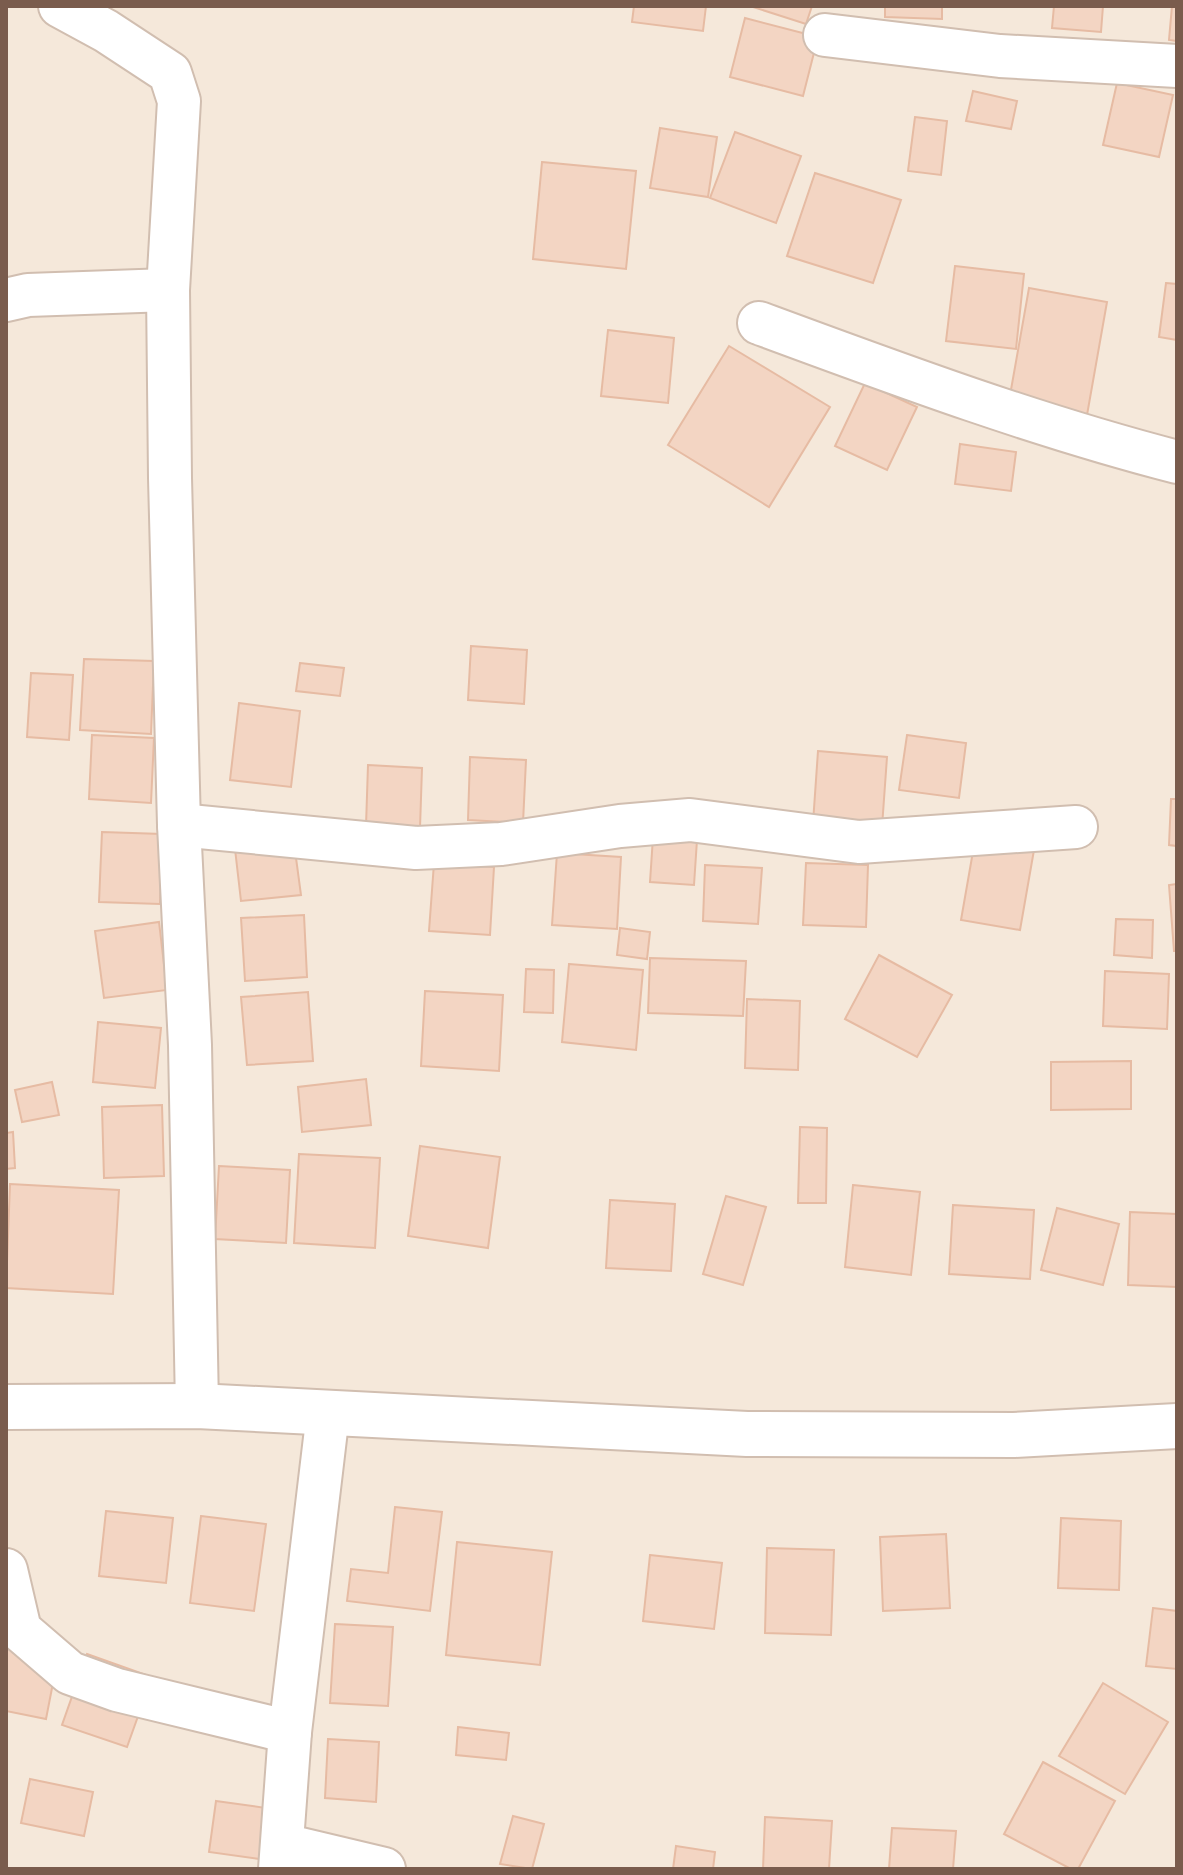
<svg xmlns="http://www.w3.org/2000/svg" width="1183" height="1875" font-family="'DM Sans',sans-serif">
	<style>
		.residential { fill: #f5e8da }
		.building { fill: #f3d5c3; stroke: #e6bba3; stroke-width: 2 }
		.lines { fill: none; stroke-linecap: round; stroke-linejoin: round }
		.minor-casing { stroke: #d1beb0; stroke-width: 46 }
		.tertiary-casing { stroke: #d1beb0; stroke-width: 48 }
		.minor { stroke: #fff; stroke-width: 42 }
		.tertiary { stroke: #fff; stroke-width: 44 }
	</style>
	<rect width="100%" height="100%" fill="#fdf6ec"/>
	<!-- residential -->
	<rect class="residential" x="6" y="6" width="1171" height="1863"/>
	<!-- building -->
	<g class="building">
		<path d="M634 6H706L703 31 632 22Z"/>
		<path d="M750 6H812L806 24Z"/>
		<path d="M885 6H942V19L885 17Z"/>
		<path d="M1054 6H1103L1101 32 1052 28Z"/>
		<path d="M1172 6H1177V41L1169 40Z"/>
		<path d="M745 18 818 37 803 96 730 77Z"/>
		<path d="M1117 83 1173 95 1159 157 1103 145Z"/>
		<path d="M973 91 1017 101 1011 129 966 121Z"/>
		<path d="M915 117 947 121 941 175 908 171Z"/>
		<path d="M660 128 717 137 708 197 650 188Z"/>
		<path d="M735 132 801 156 776 223 710 198Z"/>
		<path d="M542 162 636 171 626 269 533 259Z"/>
		<path d="M815 173 901 200 873 283 787 256Z"/>
		<path d="M955 266 1024 274 1016 349 946 341Z"/>
		<path d="M1166 283 1177 284V340L1159 337Z"/>
		<path d="M1029 288 1107 302 1087 415 1009 401Z"/>
		<path d="M608 330 674 338 668 403 601 396Z"/>
		<path d="M729 346 830 407 769 507 668 445Z"/>
		<path d="M865 383 917 407 887 470 835 446Z"/>
		<path d="M960 444 1016 452 1011 491 955 484Z"/>
		<path d="M471 646 527 650 524 704 468 700Z"/>
		<path d="M84 659 154 661 151 734 80 730Z"/>
		<path d="M300 663 344 668 340 696 296 691Z"/>
		<path d="M31 673 73 675 69 740 27 737Z"/>
		<path d="M239 703 300 711 291 787 230 780Z"/>
		<path d="M92 735 154 738 151 803 89 799Z"/>
		<path d="M907 735 966 743 959 798 899 790Z"/>
		<path d="M818 751 887 757 882 827 813 823Z"/>
		<path d="M470 757 526 760 523 823 468 820Z"/>
		<path d="M368 765 422 768 420 828 366 826Z"/>
		<path d="M1171 799H1177V846L1169 845Z"/>
		<path d="M102 832 162 834 160 904 99 902Z"/>
		<path d="M653 837 697 840 694 885 650 882Z"/>
		<path d="M975 840 1034 850 1020 930 961 920Z"/>
		<path d="M294 843 301 895 241 901 235 849Z"/>
		<path d="M557 853 621 857 617 929 552 925Z"/>
		<path d="M434 863 494 867 490 935 429 931Z"/>
		<path d="M806 863 868 865 866 927 803 925Z"/>
		<path d="M705 865 762 868 758 924 703 921Z"/>
		<path d="M1177 884V951H1174L1169 885Z"/>
		<path d="M304 915 307 977 245 981 241 918Z"/>
		<path d="M1116 919 1153 920 1152 958 1114 955Z"/>
		<path d="M159 922 167 990 104 998 95 931Z"/>
		<path d="M620 928 650 932 647 959 617 955Z"/>
		<path d="M879 955 952 995 917 1057 845 1019Z"/>
		<path d="M650 958 746 961 743 1016 648 1013Z"/>
		<path d="M569 964 643 970 636 1050 562 1042Z"/>
		<path d="M526 969 554 970 553 1013 524 1012Z"/>
		<path d="M1105 971 1169 974 1167 1029 1103 1026Z"/>
		<path d="M425 991 503 995 499 1071 421 1066Z"/>
		<path d="M308 992 313 1061 247 1065 241 997Z"/>
		<path d="M747 999 800 1001 798 1070 745 1068Z"/>
		<path d="M98 1022 161 1028 155 1088 93 1082Z"/>
		<path d="M1131 1061V1109L1051 1110V1062Z"/>
		<path d="M366 1079 371 1125 302 1132 298 1087Z"/>
		<path d="M52 1082 59 1115 22 1122 15 1090Z"/>
		<path d="M162 1105 164 1176 104 1178 102 1107Z"/>
		<path d="M800 1127 827 1128 826 1203H798Z"/>
		<path d="M13 1132 15 1168 6 1169V1133Z"/>
		<path d="M420 1146 500 1157 488 1248 408 1236Z"/>
		<path d="M299 1154 380 1158 375 1248 294 1243Z"/>
		<path d="M219 1166 290 1170 286 1243 215 1239Z"/>
		<path d="M10 1184 119 1190 113 1294 6 1288Z"/>
		<path d="M853 1185 920 1192 911 1275 845 1267Z"/>
		<path d="M726 1196 766 1207 743 1285 703 1274Z"/>
		<path d="M610 1200 675 1204 671 1271 606 1268Z"/>
		<path d="M953 1205 1034 1210 1030 1279 949 1274Z"/>
		<path d="M1057 1208 1119 1224 1103 1285 1041 1270Z"/>
		<path d="M1130 1212 1177 1214V1287L1128 1285Z"/>
		<path d="M395 1507 442 1512 430 1611 347 1601 351 1569 388 1573Z"/>
		<path d="M106 1511 173 1518 166 1583 99 1576Z"/>
		<path d="M201 1516 266 1524 254 1611 190 1603Z"/>
		<path d="M1061 1518 1121 1521 1119 1590 1058 1588Z"/>
		<path d="M946 1534 950 1608 883 1611 880 1537Z"/>
		<path d="M457 1542 552 1552 540 1665 446 1655Z"/>
		<path d="M767 1548 834 1550 831 1635 765 1633Z"/>
		<path d="M650 1555 722 1563 714 1629 643 1621Z"/>
		<path d="M1153 1608 1177 1611V1669L1146 1666Z"/>
		<path d="M335 1624 393 1627 388 1706 330 1703Z"/>
		<path d="M6 1641 59 1652 46 1719 6 1711Z"/>
		<path d="M87 1654 152 1677 127 1747 62 1725Z"/>
		<path d="M1103 1683 1168 1722 1125 1794 1059 1756Z"/>
		<path d="M458 1727 509 1733 506 1760 456 1755Z"/>
		<path d="M328 1739 379 1742 376 1802 325 1798Z"/>
		<path d="M1043 1762 1115 1801 1078 1869H1071L1004 1834Z"/>
		<path d="M30 1779 93 1792 84 1836 21 1823Z"/>
		<path d="M216 1801 266 1808 260 1859 209 1852Z"/>
		<path d="M513 1816 544 1824 532 1869 500 1864Z"/>
		<path d="M765 1817 832 1821 829 1869H763Z"/>
		<path d="M892 1828 956 1831 953 1869H889Z"/>
		<path d="M676 1846 715 1852 713 1869H673Z"/>
	</g>
	<g class="lines">
		<!-- minor casing -->
		<g class="minor-casing">
			<g id="minor">
				<path d="M60 6 106 31 170 73 179 101 168 290 170 478 179 825 190 1045 197 1406"/>
				<path d="M825 35 1000 56 1177 66"/>
				<path d="M6 300 28 295 168 290"/>
				<path d="M759 323C897 374 1034 425 1177 462"/>
				<path d="M179 825 416 848 501 844 620 826 690 820 859 842 1076 827"/>
				<path d="M6 1570 20 1630 70 1673 117 1690 290 1732"/>
				<path d="M283 1845 384 1869"/>
				<path d="M280 1869 290 1732 328 1413"/>
			</g>
		</g>
		<!-- tertiary casing -->
		<g class="tertiary-casing">
			<path id="tertiary" d="M6 1407 197 1406 747 1434 1014 1435 1177 1426"/>
		</g>
		<!-- minor -->
		<use href="#minor" class="minor"/>
		<!-- tertiary -->
		<use href="#tertiary" class="tertiary"/>
	</g>
	<!-- border -->
	<rect width="1183" height="1875" fill="none" stroke="#7a5c4d" stroke-width="16"/>
</svg>
